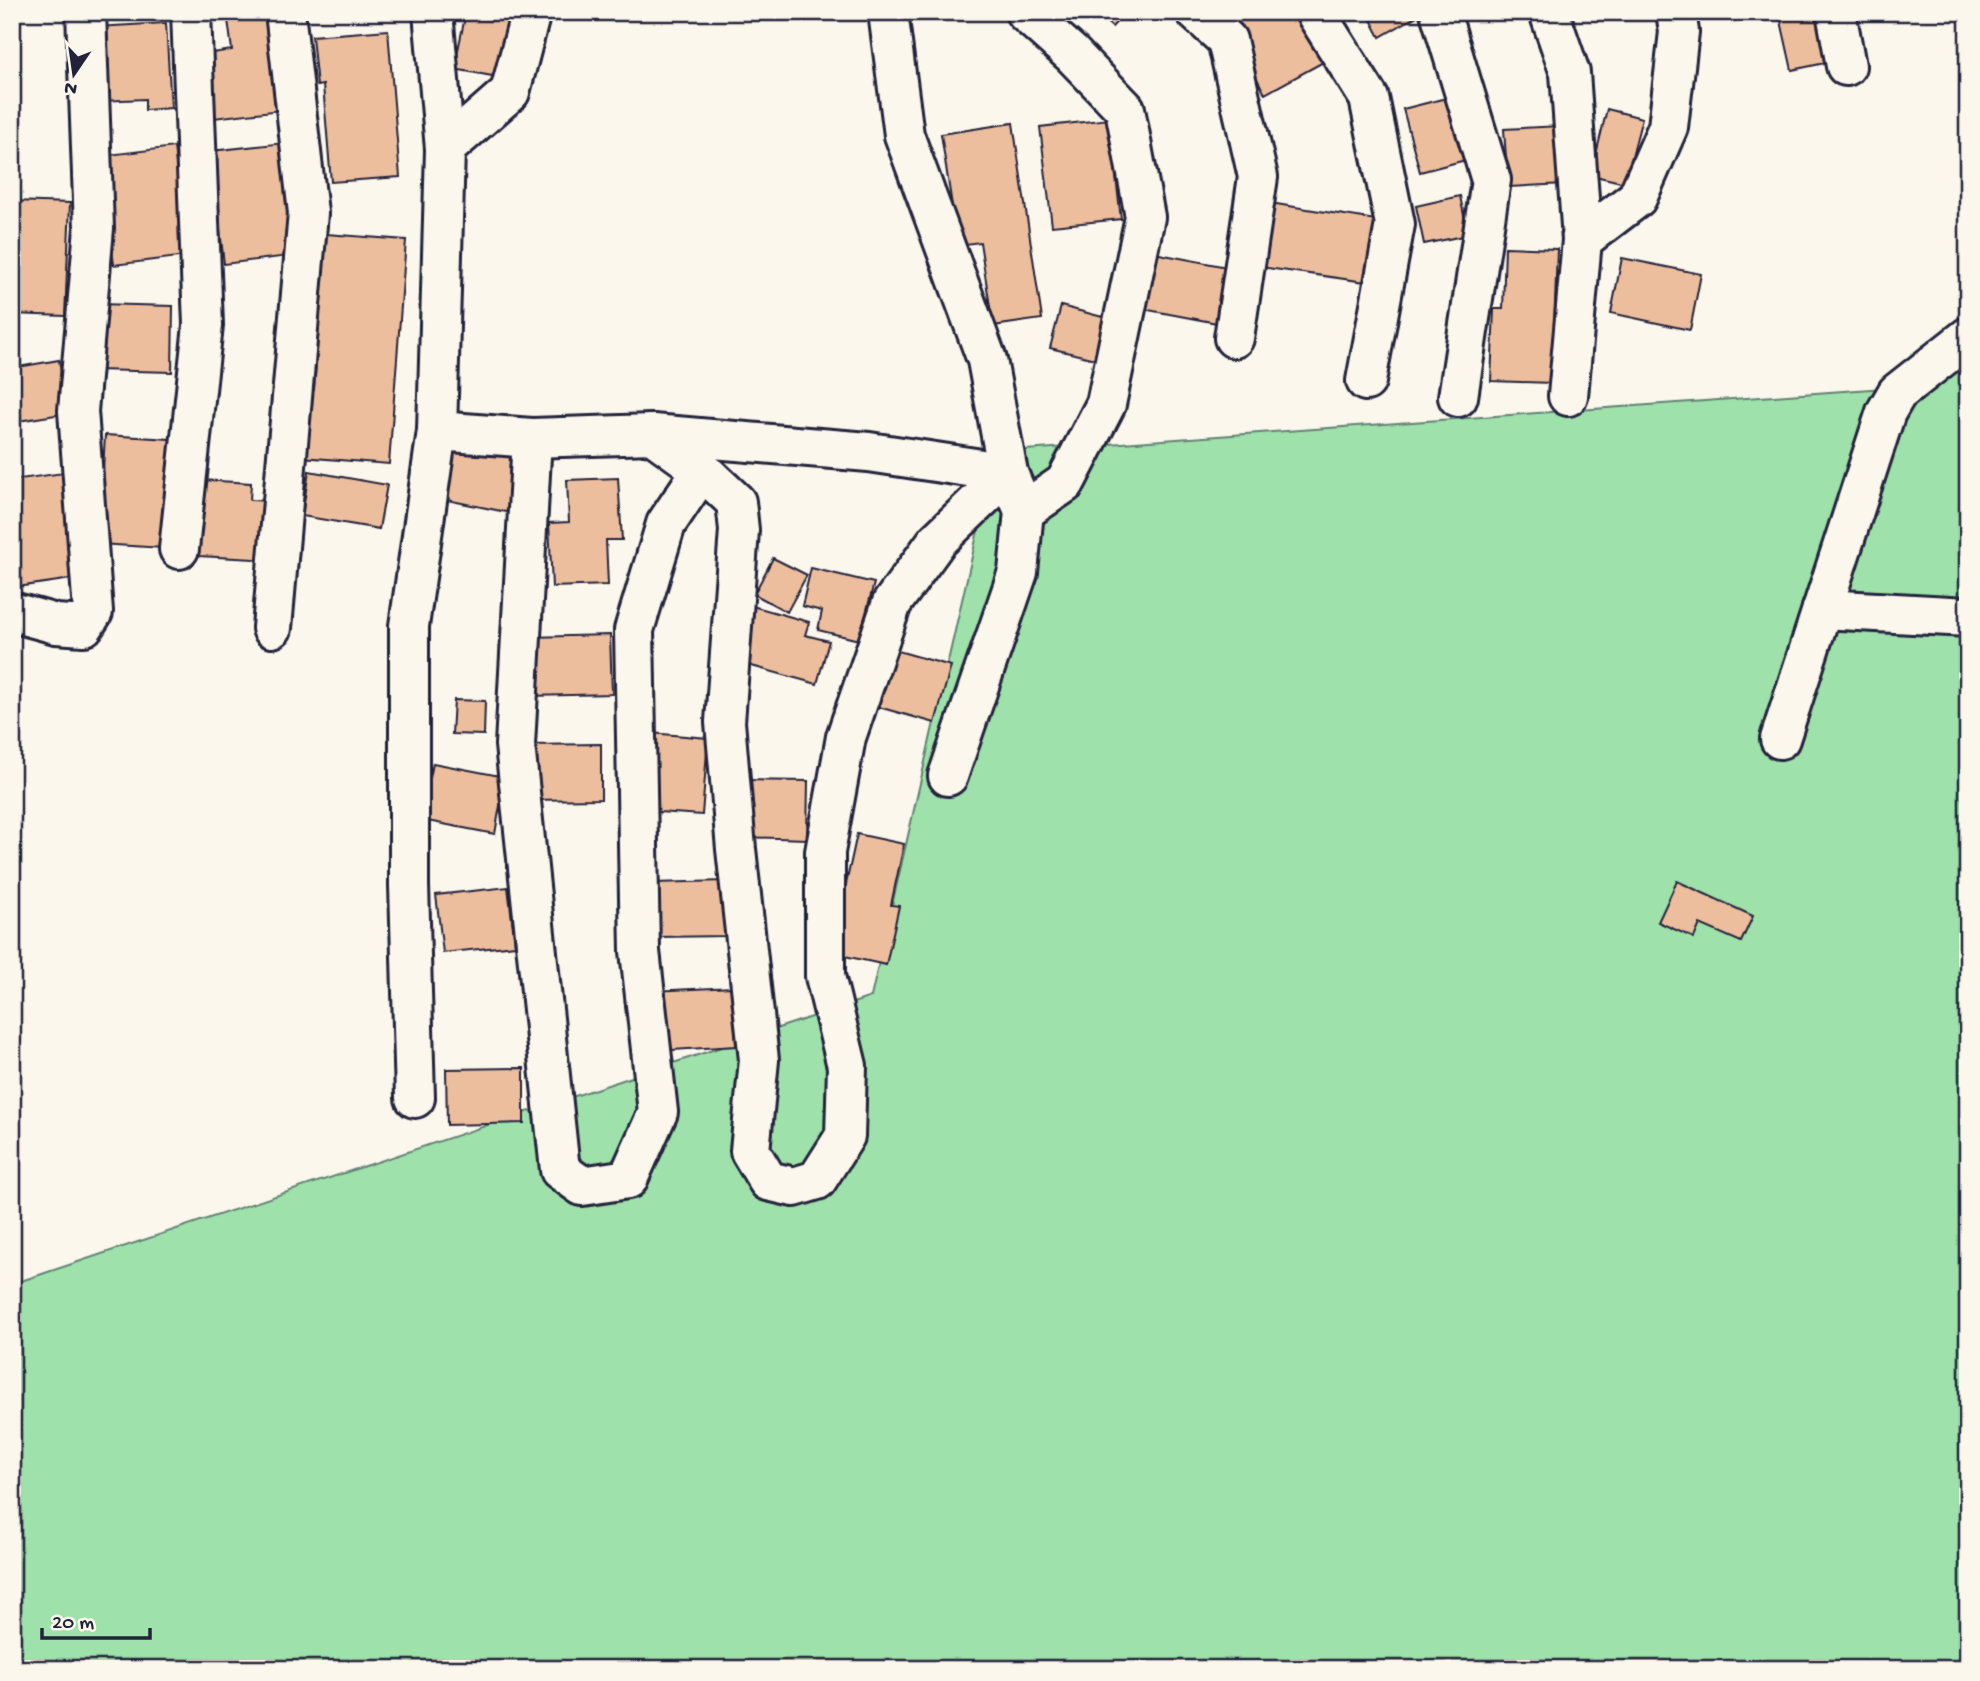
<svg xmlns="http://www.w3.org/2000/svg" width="1980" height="1681" font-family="'Gochi Hand',sans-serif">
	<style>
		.green { fill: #9ee1ab; stroke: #608273; stroke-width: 2 }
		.building { fill: #edbe9d; stroke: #22223b; stroke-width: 2 }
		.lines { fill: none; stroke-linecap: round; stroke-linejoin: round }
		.minor-casing { stroke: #22223b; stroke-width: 44 }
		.minor { stroke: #fbf7ec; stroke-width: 38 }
	</style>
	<rect width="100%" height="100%" fill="#fbf7ec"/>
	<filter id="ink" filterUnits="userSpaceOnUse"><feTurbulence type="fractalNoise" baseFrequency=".0143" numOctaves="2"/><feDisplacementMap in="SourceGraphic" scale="14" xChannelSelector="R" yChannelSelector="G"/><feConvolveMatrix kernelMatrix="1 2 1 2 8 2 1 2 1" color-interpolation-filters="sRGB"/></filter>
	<g filter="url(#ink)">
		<!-- green -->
		<path class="green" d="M1968 328V1669H12V1284L871 997 996 452 1885 388Z"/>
		<!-- building -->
		<g class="building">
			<path d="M227 12H269L281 110 214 118 206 54 232 50Z"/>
			<path d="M466 12 511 13 498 77 454 69Z"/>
			<path d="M1096 12H1126L1112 27Z"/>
			<path d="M1222 12H1302L1327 60 1265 94Z"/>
			<path d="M1367 12H1424L1380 37Z"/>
			<path d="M1779 12H1829L1839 60 1792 70Z"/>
			<path d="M166 23 171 108 145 110V99L100 101 96 27Z"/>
			<path d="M388 30 400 177 331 182 323 85 317 86 312 36Z"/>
			<path d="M1458 95 1473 158 1420 172 1403 109Z"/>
			<path d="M1607 109 1642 118 1625 183 1591 175Z"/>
			<path d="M1109 119 1121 219 1052 226 1040 127Z"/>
			<path d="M1013 123 1042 319 993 326 980 242 958 245 941 134Z"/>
			<path d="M1561 126 1565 184 1508 187 1504 129Z"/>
			<path d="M284 143 297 255 224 264 211 151Z"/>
			<path d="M174 147 187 256 114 265 100 156Z"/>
			<path d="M1460 196 1468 235 1424 244 1416 206Z"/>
			<path d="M12 201 70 203 65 316 12 314Z"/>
			<path d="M1270 203 1376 220 1366 282 1260 267Z"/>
			<path d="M326 234 406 240 389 464 302 457 308 390H314Z"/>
			<path d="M1505 247 1557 249 1552 383 1491 381 1494 309H1503Z"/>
			<path d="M1154 253 1227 267 1217 323 1143 309Z"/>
			<path d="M1622 258 1701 274 1690 330 1611 313Z"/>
			<path d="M98 304 173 306 172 372 96 370Z"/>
			<path d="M1061 306 1110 319 1099 360 1050 348Z"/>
			<path d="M59 360 68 413 12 422V368Z"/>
			<path d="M105 435 170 439 164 548 99 544Z"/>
			<path d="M454 439 523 453 511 513 442 499Z"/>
			<path d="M309 471 387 485 379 529 302 516Z"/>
			<path d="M63 473 79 578 17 587 12 552V480Z"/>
			<path d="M618 478 622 540H606L608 585 552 587 549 523 569 522 567 480Z"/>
			<path d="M201 480 251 483 250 500 274 501 271 560 199 556Z"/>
			<path d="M773 558 807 575 787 612 754 594Z"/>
			<path d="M811 568 874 583 859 640 818 630 822 611 802 606Z"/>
			<path d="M752 606 809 622 805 635 829 641 817 684 737 662Z"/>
			<path d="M610 635 612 694 530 696 529 637Z"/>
			<path d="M891 649 951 666 935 723 875 706Z"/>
			<path d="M454 700 485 701 484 735 452 734Z"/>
			<path d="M650 733 708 738 702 815 644 811Z"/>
			<path d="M601 744V799L526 800 525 745Z"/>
			<path d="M433 763 505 777 495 834 422 820Z"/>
			<path d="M743 780 808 781 807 839 742 837Z"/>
			<path d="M857 834 904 844 891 905 899 906 886 965 831 953Z"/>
			<path d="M725 881 727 936 656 937 654 883Z"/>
			<path d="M1677 881 1753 916 1741 942 1700 924 1694 938 1658 922Z"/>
			<path d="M508 887 515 945 443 953 436 895Z"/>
			<path d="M733 987 736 1046 656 1051 653 991Z"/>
			<path d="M524 1068V1123L447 1125 446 1069Z"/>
		</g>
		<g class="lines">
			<!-- minor casing -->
			<g class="minor-casing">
				<g id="minor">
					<path d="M433 12 445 149 510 92 531 12"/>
					<path d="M888 12 904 135 987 360 1008 473 1024 511 1018 572 948 776"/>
					<path d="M1196 12 1227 40 1258 177 1234 338"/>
					<path d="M1315 12 1369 98 1395 224 1366 381"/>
					<path d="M1440 12 1491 180 1458 397"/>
					<path d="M1549 12 1570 73 1582 240 1568 396"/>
					<path d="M1836 12 1846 66"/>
					<path d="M1582 240 1637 198 1668 127 1679 32 1676 12"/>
					<path d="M437 431 532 438 652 434 702 470 736 502 739 530 725 722 736 849 759 1060 750 1151 768 1181 794 1187 817 1180 845 1136 847 1066 825 976V852L846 737 892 603 937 541 1008 473"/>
					<path d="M652 434 869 452 1008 473"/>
					<path d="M532 438 515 745 560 1170 582 1186 628 1179 658 1112 640 951 634 630 666 524 702 470"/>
					<path d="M1024 511 1065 483 1106 404 1145 217 1125 109 1072 54 1025 12"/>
					<path d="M179 549 203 325 191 12"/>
					<path d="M1822 609 1968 617"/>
					<path d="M12 612 56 624 84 626 93 612 78 411 94 228 86 12"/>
					<path d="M272 628 308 213 285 12"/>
					<path d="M1780 739 1886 412 1897 393 1968 337"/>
					<path d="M415 1098 409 885V626L437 431 445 149"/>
				</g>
			</g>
			<!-- minor -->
			<use href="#minor" class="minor"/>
		</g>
	</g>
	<!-- margin -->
	<rect width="1980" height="1681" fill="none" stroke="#fbf7ec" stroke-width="42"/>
	<rect x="21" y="21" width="1938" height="1639" fill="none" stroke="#22223b" stroke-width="2.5" filter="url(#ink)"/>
	<!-- north arrow -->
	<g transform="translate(74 74) rotate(193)" stroke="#fbf7ec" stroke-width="5" paint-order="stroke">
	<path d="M0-5L12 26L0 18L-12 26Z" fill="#22223b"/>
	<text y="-10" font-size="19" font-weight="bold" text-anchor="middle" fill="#22223b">N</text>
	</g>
	<!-- scale -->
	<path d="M42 1628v10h108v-10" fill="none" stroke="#22223b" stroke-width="3.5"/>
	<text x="52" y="1628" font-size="21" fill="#22223b" stroke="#fbf7ec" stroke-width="5" paint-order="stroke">20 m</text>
</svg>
